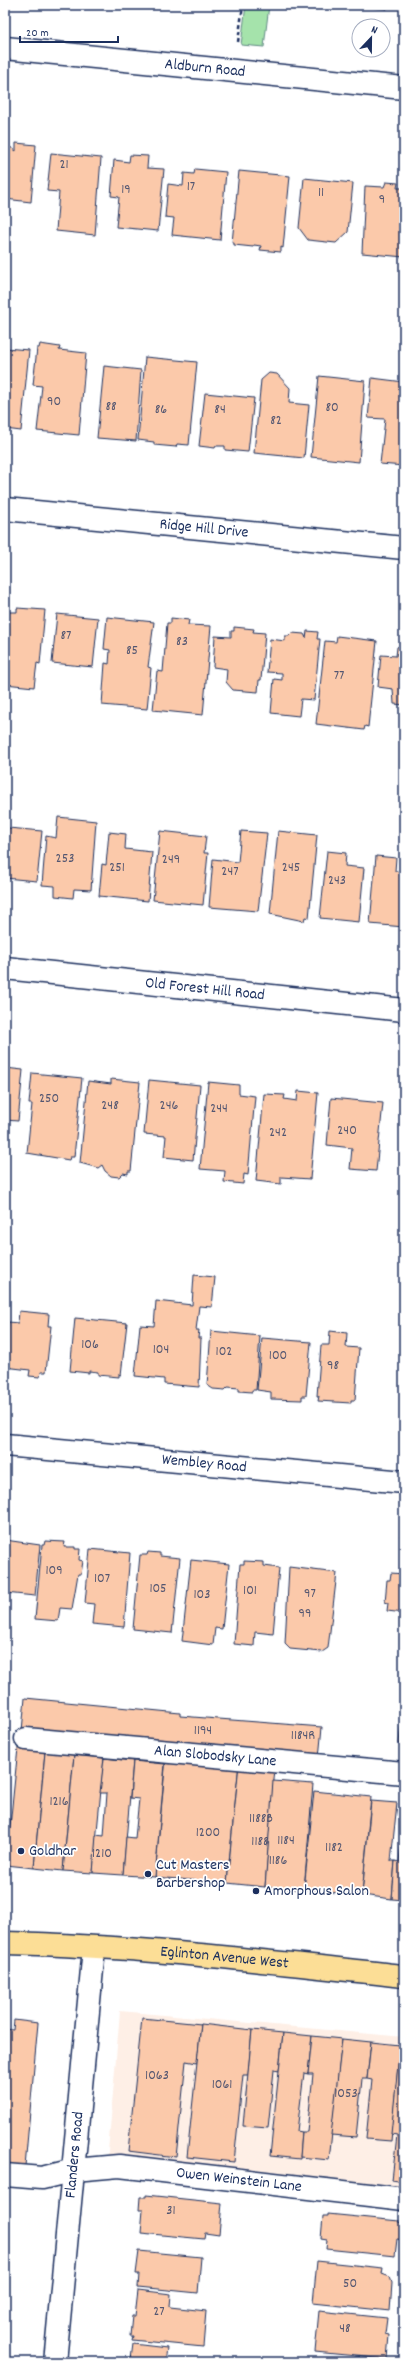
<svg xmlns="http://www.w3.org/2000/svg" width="409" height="2367" font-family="Dekko,sans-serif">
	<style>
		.built { fill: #feefe6 }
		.green { fill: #a5e3ab; stroke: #608984 }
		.building { fill: #fbc9aa; stroke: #1b2f5e }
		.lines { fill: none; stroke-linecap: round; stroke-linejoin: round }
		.minor-casing { stroke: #1b2f5e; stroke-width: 25 }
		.major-casing { stroke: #1b2f5e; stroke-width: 25 }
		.path { stroke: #1b2f5e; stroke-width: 2.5; stroke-dasharray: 4 3; stroke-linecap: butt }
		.minor { stroke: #fff; stroke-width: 22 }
		.major { stroke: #fcde96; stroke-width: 22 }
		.poi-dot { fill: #1b2f5e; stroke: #fff; stroke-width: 1.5 }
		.labels { text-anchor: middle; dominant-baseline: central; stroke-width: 3.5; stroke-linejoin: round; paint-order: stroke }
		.number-label { font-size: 14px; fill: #535671 }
		.street-label { font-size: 16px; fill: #1b2f5e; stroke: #fff }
		.poi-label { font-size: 16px; fill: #1b2f5e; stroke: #fff; text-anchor: start }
	</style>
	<rect width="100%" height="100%" fill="#fff"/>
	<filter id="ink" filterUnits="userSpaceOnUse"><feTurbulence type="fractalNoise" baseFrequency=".025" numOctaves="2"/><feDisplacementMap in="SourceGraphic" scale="8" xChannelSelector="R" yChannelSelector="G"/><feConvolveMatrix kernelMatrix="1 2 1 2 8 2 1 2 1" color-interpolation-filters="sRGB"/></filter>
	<g filter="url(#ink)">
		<!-- built -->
		<path class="built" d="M120 2011 404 2037V2211L106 2175Z"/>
		<!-- green -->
		<path class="green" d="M246 5H269L264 47 241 45Z"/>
		<!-- building -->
		<g class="building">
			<path d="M392 5 388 6 387 9 359 6Z"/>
			<path d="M16 143 36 145 31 202 5 199V147L12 148 16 151Z"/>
			<path d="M51 153 101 158 95 235 56 231 59 192 47 191Z"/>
			<path d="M130 155 148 156 147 168 164 169 158 231 116 227 119 197 111 196 114 160 129 162Z"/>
			<path d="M195 169 226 172 220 240 172 235 174 218 165 217 168 184 183 186 184 173 194 174Z"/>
			<path d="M239 171 290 176 283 248 281 247V252L260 250 261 246 254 245 253 247 234 245V243H232Z"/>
			<path d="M304 178 353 183 348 232 336 243 308 240 299 228Z"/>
			<path d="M386 182 398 183 397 188H404V257L362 253 365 186 384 187Z"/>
			<path d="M40 344 60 347 59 350 86 353 79 435 37 431 42 386 33 385 37 348H39Z"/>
			<path d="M5 348 29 350 21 431 5 429Z"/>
			<path d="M145 357 197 362 189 445 177 444 176 447 154 445V442L138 440Z"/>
			<path d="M104 366 141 370 136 441 97 438Z"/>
			<path d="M269 373 277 374 290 388 289 403 309 405 304 458 254 453 261 380Z"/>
			<path d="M319 376 365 381 359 462 311 457Z"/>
			<path d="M372 378 404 382V466L380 464 385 419 368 418Z"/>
			<path d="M205 393 254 398 248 452 225 450V446H216L215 448 199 446Z"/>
			<path d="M17 608 45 610 40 664 37 663 34 687 5 684V612H17Z"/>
			<path d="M57 614 98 618 93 667 52 663Z"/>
			<path d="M107 617 154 622 148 667 151 668 147 709 102 705 105 663 109 664 110 650 104 649Z"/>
			<path d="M171 618 189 620 188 625 211 626 203 715 153 710 157 671 163 672 167 623H171Z"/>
			<path d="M234 627 254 629 253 632 265 633 261 680H259L258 692 233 690 226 682 227 669 213 667 215 636 231 637V631H234Z"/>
			<path d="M307 631 318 632 317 639H320L314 700 301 699 299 716 271 713 274 679 282 680V673L267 672 270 639 285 641V636H289L292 633 304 634 306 638Z"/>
			<path d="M337 636 377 641 368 727 365 726 364 730 316 724 325 641 336 642Z"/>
			<path d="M404 644V705L394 704 393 689 378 687 381 655 396 656 397 647Z"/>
			<path d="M58 817 96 821 91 890 74 889 73 898 55 896V886L42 885 46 836 56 838Z"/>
			<path d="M8 828 42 831 37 881 5 878V829Z"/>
			<path d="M160 831 206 836 204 853H208L203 905 153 900Z"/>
			<path d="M241 831 267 833 258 911 209 907 213 859 238 862Z"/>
			<path d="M278 831 317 835 309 918 305 917 304 921 270 914Z"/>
			<path d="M109 832 126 834 125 849 152 852 148 901 99 896 102 864 106 865Z"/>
			<path d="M327 851 346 853 345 866 364 868 359 922 320 918Z"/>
			<path d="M376 856 396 858 395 871 404 872V927L370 924Z"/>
			<path d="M5 1068 23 1070 18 1121 5 1120Z"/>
			<path d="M32 1073 82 1078 74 1157H70L69 1160 27 1153 32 1104H29Z"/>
			<path d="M111 1079 140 1082 131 1171H128V1174L123 1173 119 1177 111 1176 105 1171 102 1165 98 1168 80 1163 88 1081 111 1084Z"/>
			<path d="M149 1080 200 1085 193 1160 164 1157 166 1136 144 1134Z"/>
			<path d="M208 1082 239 1085V1094L255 1096 248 1175 244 1174 243 1184 224 1182 225 1171 200 1169Z"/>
			<path d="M298 1091 318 1093 310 1179 281 1177V1184L256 1181 264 1094 285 1095 284 1099 297 1101Z"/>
			<path d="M331 1098 383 1103 376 1171 350 1169 352 1148 327 1145Z"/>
			<path d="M194 1275 215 1277 212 1307 199 1306 196 1330H199L198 1338H201L199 1387 164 1384V1379L135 1376 140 1325 154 1326 156 1301 192 1305Z"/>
			<path d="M19 1311 49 1314 48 1326H51L46 1372H41L40 1377 29 1376 30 1370 5 1367 8 1322 18 1323Z"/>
			<path d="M75 1318 127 1323 121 1375 119 1374V1377L98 1375V1372L89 1371V1373L70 1371Z"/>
			<path d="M211 1331 260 1336 256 1390H252V1392L239 1391V1388L228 1387 225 1390 213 1389 207 1385Z"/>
			<path d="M330 1331 347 1333 346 1347 359 1348 355 1400H351V1403L318 1401 319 1396H317L321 1345H329Z"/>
			<path d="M262 1338 311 1342 306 1396H302V1400L271 1399V1392L257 1390Z"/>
			<path d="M5 1540 40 1545 35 1596 5 1593Z"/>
			<path d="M45 1541 65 1542 64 1547H75V1549H80L79 1560 83 1561 81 1574H78L72 1609 60 1608 58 1621 35 1619 42 1545H44Z"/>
			<path d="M90 1549 130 1553 124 1627 92 1624 94 1604 85 1603Z"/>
			<path d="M148 1552 160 1553V1556L180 1558 172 1633 133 1629 140 1555H147Z"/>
			<path d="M191 1560 229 1564 222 1629 215 1628 213 1645 182 1641Z"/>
			<path d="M244 1561 264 1562V1566L279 1568 273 1634 255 1632 254 1646 234 1644 240 1564H244Z"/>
			<path d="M289 1567 337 1573 328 1648 322 1652 290 1649 285 1644Z"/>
			<path d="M391 1573 404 1574V1613L387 1611 388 1603 385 1602 387 1580H390Z"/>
			<path d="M25 1698 180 1713V1716L322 1727 319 1758 22 1731Z"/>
			<path d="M402 1709H404V1744H399Z"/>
			<path d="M18 1748 45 1752 34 1868 6 1865Z"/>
			<path d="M45 1752 74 1755 63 1871 34 1868Z"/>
			<path d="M74 1755 104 1758 93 1873 63 1871Z"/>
			<path d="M166 1757 239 1764 227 1883 155 1877Z"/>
			<path d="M104 1758 133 1761 123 1875 93 1873 96 1835 104 1836 107 1793H100Z"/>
			<path d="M133 1761 165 1764 155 1877 123 1875 126 1837 135 1838 139 1799 130 1798Z"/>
			<path d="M239 1764 275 1768 265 1887 227 1883Z"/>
			<path d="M273 1781 313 1784 304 1890 265 1887Z"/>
			<path d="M314 1791 371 1797 362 1895 304 1890Z"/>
			<path d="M371 1801 397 1803 391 1861H395L392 1899 362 1895Z"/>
			<path d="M404 1812V1900L392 1899 395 1861 399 1862Z"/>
			<path d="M142 2018 201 2024 197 2063 186 2061 176 2157 128 2151Z"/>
			<path d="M14 2020 38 2023 25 2166 5 2164V2029L13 2030Z"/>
			<path d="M201 2024 252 2030 248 2075H243L234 2162 187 2157Z"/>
			<path d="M252 2030 283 2033 279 2071 274 2070 268 2128 243 2126Z"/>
			<path d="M283 2033 312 2036 308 2074 304 2073 297 2131 302 2132 300 2159 270 2156Z"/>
			<path d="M312 2036 342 2039 329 2160 300 2157 302 2132H307L313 2074H308Z"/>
			<path d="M342 2039 371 2042 367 2079H362L356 2137 331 2135Z"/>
			<path d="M371 2042 400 2045 391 2141 366 2139 372 2080 367 2079Z"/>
			<path d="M400 2045H404V2182L392 2180 397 2135 391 2134Z"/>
			<path d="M146 2195 222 2203 219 2235 205 2233 204 2239 141 2233 143 2210H139L140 2197H146Z"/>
			<path d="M328 2214 399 2221 398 2223 404 2224V2240L397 2239 395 2256 326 2249 327 2240 321 2239 323 2216H328Z"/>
			<path d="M139 2251 201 2257 198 2293 138 2287 139 2274H136Z"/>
			<path d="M317 2261 383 2268 382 2274 390 2277 392 2283 390 2311 313 2303Z"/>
			<path d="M138 2290 171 2294 170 2307 206 2311 203 2347 132 2340 133 2336H130L132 2316H135Z"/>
			<path d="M319 2311 387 2318 385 2334 389 2335 387 2359 315 2352Z"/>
			<path d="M133 2344 167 2348 165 2362H127V2358L131 2359Z"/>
		</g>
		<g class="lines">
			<!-- minor casing -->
			<g class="minor-casing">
				<g id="minor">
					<path id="s1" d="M5 48 404 88"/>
					<path id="s2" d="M5 509 404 548"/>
					<path id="s3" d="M5 968 404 1010"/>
					<path id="s4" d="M5 1445 404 1482"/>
					<path id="s5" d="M26 1739 404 1773"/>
					<path id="s6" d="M5 2175 42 2178 74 2170 119 2166 404 2199"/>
					<path id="s7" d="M55 2362 94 1948"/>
				</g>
			</g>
			<!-- major casing -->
			<g class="major-casing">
				<g id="major">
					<path id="s8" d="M5 1943C138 1946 272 1962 404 1976"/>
				</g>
			</g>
			<!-- path -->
			<path class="path" d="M238 42 243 5"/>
			<!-- minor -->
			<use href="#minor" class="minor"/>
			<!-- major -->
			<use href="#major" class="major"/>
		</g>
	</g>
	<!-- markers -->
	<g class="poi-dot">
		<circle cx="21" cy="1851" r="4"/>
		<circle cx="148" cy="1874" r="4"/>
		<circle cx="256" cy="1891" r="4"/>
	</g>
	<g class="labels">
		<!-- number labels -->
		<g class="number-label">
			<text x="64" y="165">21</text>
			<text x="191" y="187">17</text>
			<text x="126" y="190">19</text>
			<text x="321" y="193">11</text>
			<text x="382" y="200">9</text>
			<text x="54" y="402">90</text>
			<text x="111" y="407">88</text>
			<text x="332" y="408">80</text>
			<text x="161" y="410">86</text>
			<text x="220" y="410">84</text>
			<text x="276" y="421">82</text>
			<text x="66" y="636">87</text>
			<text x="182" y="642">83</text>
			<text x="132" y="651">85</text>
			<text x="339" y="676">77</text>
			<text x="65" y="859">253</text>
			<text x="171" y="860">249</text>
			<text x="117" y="868">251</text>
			<text x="291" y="868">245</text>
			<text x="230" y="872">247</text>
			<text x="337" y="881">243</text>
			<text x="49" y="1099">250</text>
			<text x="110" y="1106">248</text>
			<text x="169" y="1106">246</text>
			<text x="219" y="1109">244</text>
			<text x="347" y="1131">240</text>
			<text x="278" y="1133">242</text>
			<text x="90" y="1345">106</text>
			<text x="161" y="1350">104</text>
			<text x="224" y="1352">102</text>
			<text x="278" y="1356">100</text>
			<text x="333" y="1366">98</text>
			<text x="54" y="1571">109</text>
			<text x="102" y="1579">107</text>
			<text x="158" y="1589">105</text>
			<text x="250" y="1591">101</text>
			<text x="310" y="1594">97</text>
			<text x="202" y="1595">103</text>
			<text x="305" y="1614">99</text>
			<text x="203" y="1731">1194</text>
			<text x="303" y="1736">1184R</text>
			<text x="59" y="1802">1216</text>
			<text x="261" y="1819">1188B</text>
			<text x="208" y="1833">1200</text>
			<text x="286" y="1841">1184</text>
			<text x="260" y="1842">1188</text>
			<text x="334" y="1848">1182</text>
			<text x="102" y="1854">1210</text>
			<text x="278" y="1861">1186</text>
			<text x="157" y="2076">1063</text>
			<text x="222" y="2085">1061</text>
			<text x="346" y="2094">1053</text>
			<text x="171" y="2211">31</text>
			<text x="350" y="2284">50</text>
			<text x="159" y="2312">27</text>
			<text x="345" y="2329">48</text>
		</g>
		<!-- street labels -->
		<g class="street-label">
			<text stroke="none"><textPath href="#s1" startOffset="201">Aldburn Road</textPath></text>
			<text stroke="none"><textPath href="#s2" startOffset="200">Ridge Hill Drive</textPath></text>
			<text stroke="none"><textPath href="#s3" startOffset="201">Old Forest Hill Road</textPath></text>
			<text stroke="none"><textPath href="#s4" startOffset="200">Wembley Road</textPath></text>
			<text stroke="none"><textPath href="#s5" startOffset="190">Alan Slobodsky Lane</textPath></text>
			<text stroke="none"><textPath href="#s8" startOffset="220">Eglinton Avenue West</textPath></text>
			<text stroke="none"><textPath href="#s7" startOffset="208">Flanders Road</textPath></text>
			<text stroke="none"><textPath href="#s6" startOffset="236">Owen Weinstein Lane</textPath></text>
		</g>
		<!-- poi labels -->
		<g class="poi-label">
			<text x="29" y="1851">Goldhar</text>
			<text x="156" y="1865">Cut Masters<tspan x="156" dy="18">Barbershop</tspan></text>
			<text x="264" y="1891">Amorphous Salon</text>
		</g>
	</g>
	<!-- margin -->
	<rect width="409" height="2367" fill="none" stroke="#fff" stroke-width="20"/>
	<rect x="10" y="10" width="389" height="2347" fill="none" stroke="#1b2f5e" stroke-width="1.5" filter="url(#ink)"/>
	<!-- north arrow -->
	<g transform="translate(371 38) rotate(22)"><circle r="19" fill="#ffffff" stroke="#a4acbf"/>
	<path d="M0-3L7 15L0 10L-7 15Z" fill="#1b2f5e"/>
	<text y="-6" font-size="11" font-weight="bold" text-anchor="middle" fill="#1b2f5e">N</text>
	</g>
	<!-- scale -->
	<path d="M20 36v6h98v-6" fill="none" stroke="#1b2f5e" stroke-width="2"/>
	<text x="26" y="36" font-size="12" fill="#1b2f5e" stroke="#ffffff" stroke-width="3" paint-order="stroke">20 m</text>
</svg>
